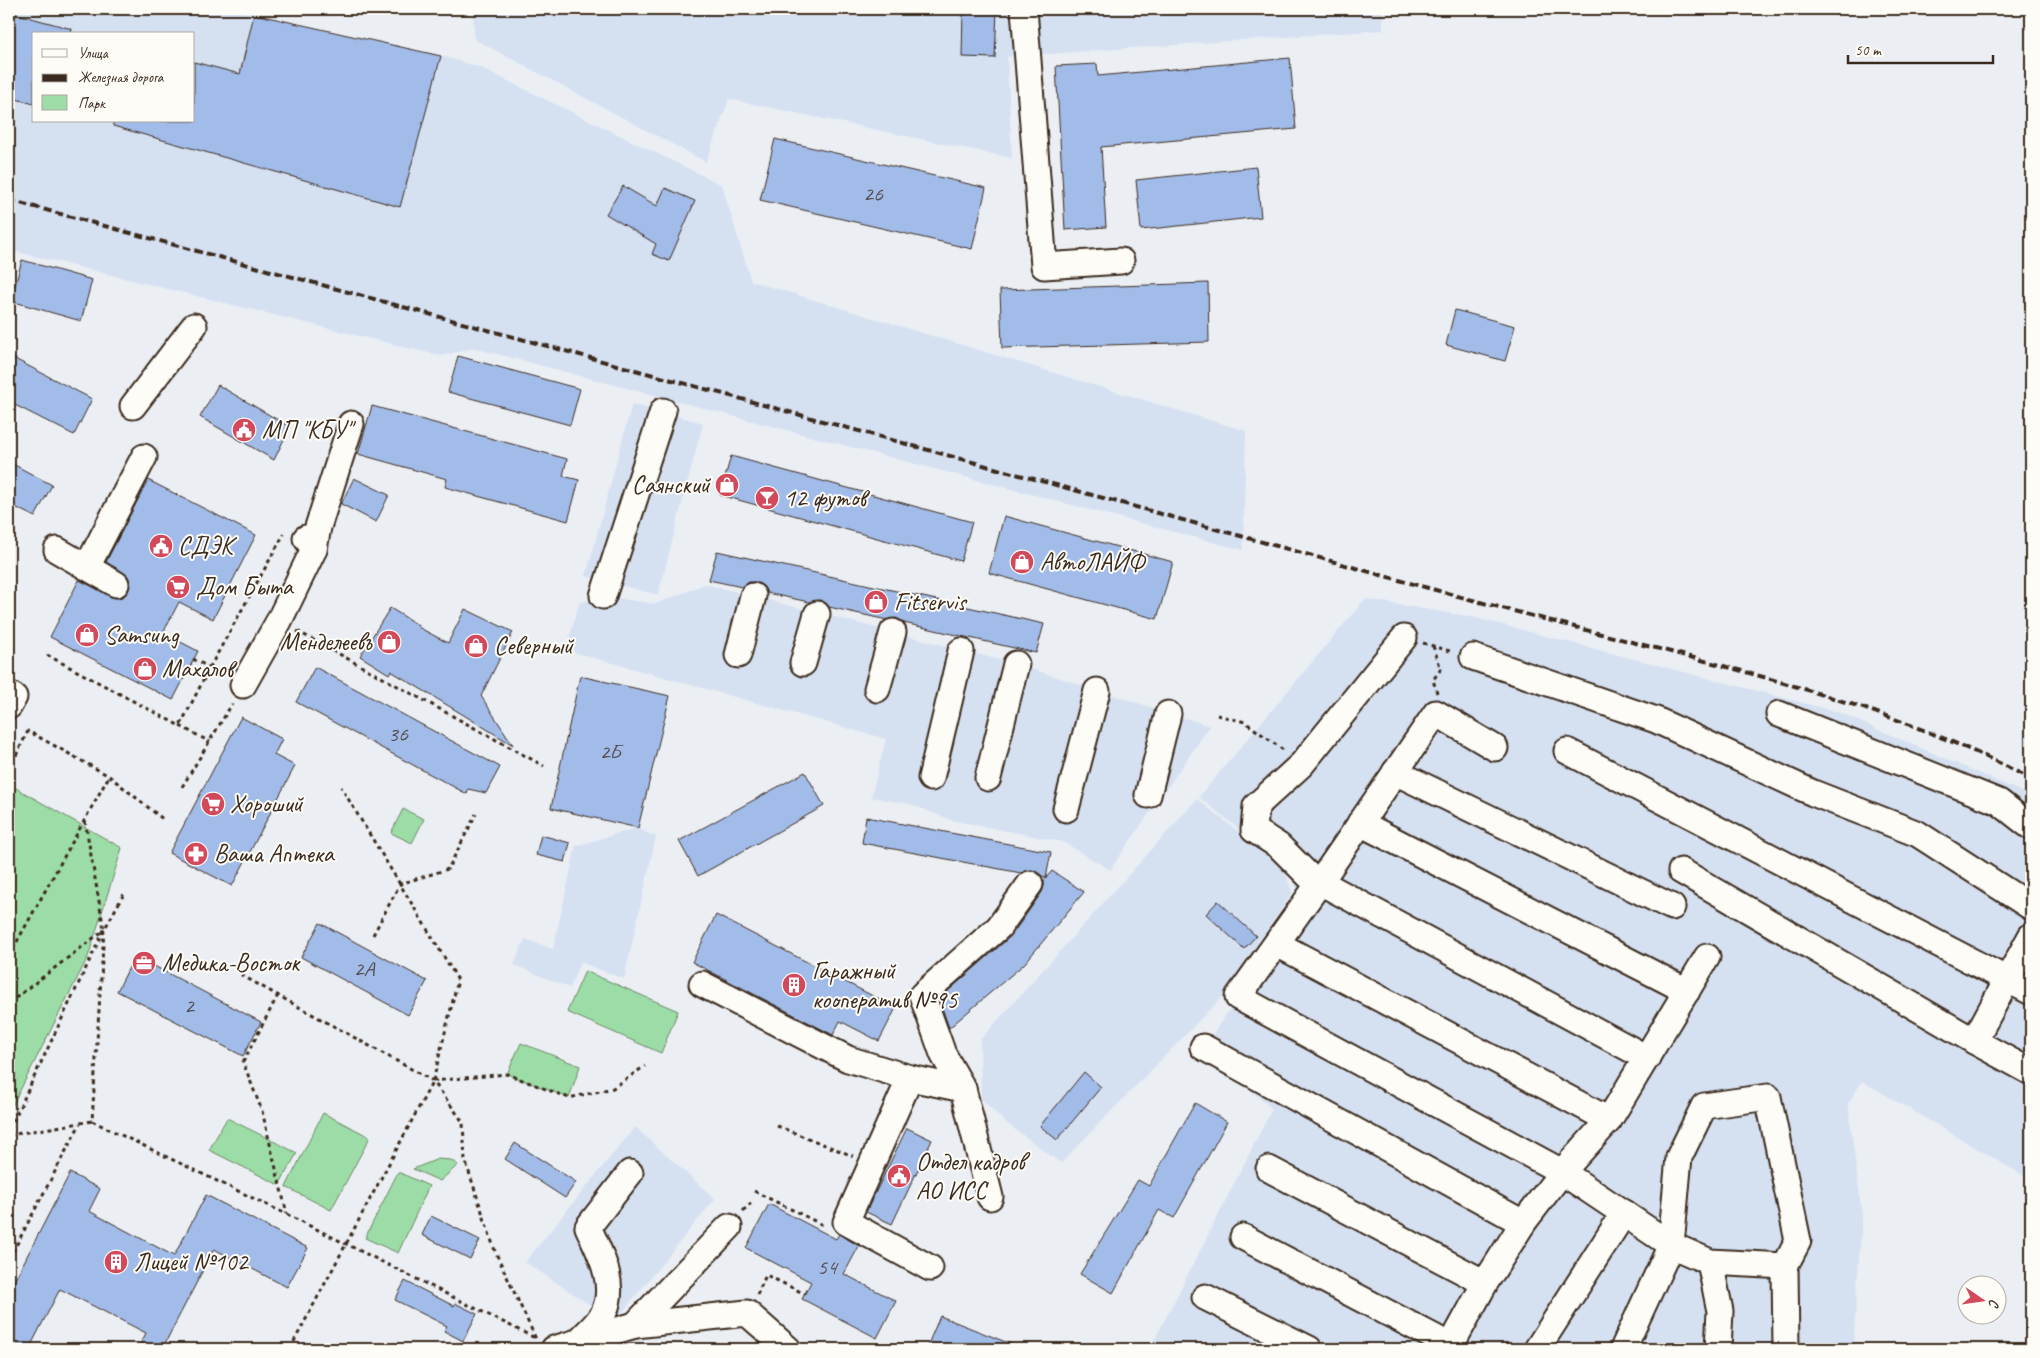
<svg xmlns="http://www.w3.org/2000/svg" width="2040" height="1358" font-family="Caveat,sans-serif">
	<style>
		.built { fill: #d5e0f1; fill-rule: evenodd }
		.green { fill: #9cdda7; stroke: #6c8462 }
		.building { fill: #a2bce9; stroke: #3b2a1e }
		.lines { fill: none; stroke-linecap: round; stroke-linejoin: round }
		.minor-casing { stroke: #3b2a1e; stroke-width: 29 }
		.path { stroke: #3b2a1e; stroke-width: 3; stroke-dasharray: 4 4; stroke-linecap: butt }
		.minor { stroke: #fdfcf7; stroke-width: 25 }
		.rail { stroke: #3b2a1e; stroke-width: 4; stroke-dasharray: 8 4; stroke-linecap: butt }
		.labels { text-anchor: middle; dominant-baseline: central; stroke-width: 4; stroke-linejoin: round; paint-order: stroke }
		.number-label { font-size: 22px; fill: #554e51 }
		.poi-label { font-size: 25px; fill: #3b2a1e; stroke: #fdfcf7; text-anchor: start }
	</style>
	<rect width="100%" height="100%" fill="#ebeff4"/>
	<filter id="ink" filterUnits="userSpaceOnUse"><feTurbulence type="fractalNoise" baseFrequency=".02" numOctaves="2"/><feDisplacementMap in="SourceGraphic" scale="10" xChannelSelector="R" yChannelSelector="G"/><feConvolveMatrix kernelMatrix="1 2 1 2 8 2 1 2 1" color-interpolation-filters="sRGB"/></filter>
	<g filter="url(#ink)">
		<!-- built -->
		<g class="built">
			<path d="M9 9H230L441 56 479 67 722 185 751 281 1246 431 1243 550 474 348 441 356 9 250ZM34 34H194V121H34Z"/>
			<path d="M473 9H1383V30L1007 57 1012 158 729 99 706 162 474 39Z"/>
			<path d="M632 404 703 423 658 595 586 576Z"/>
			<path d="M705 584 1016 664 1210 726 1110 870 1063 842 951 820 910 804 871 797 886 739 566 650 579 603 603 596 656 604Z"/>
			<path d="M1365 599 1472 617 1838 712 2031 796V1180L1862 1081 1848 1104 1862 1215 1853 1349H1150L1272 1109 1203 1047 1277 944 1300 899 1291 871 1199 797Z"/>
			<path d="M1197 799 1284 868 1292 893 1223 996 1061 1163 1005 1122 981 1099 980 1040Z"/>
			<path d="M636 828 656 837 624 979 580 962 570 988 514 965 525 939 553 949 576 846Z"/>
			<path d="M635 1127 715 1199 615 1321 525 1262Z"/>
		</g>
		<!-- green -->
		<g class="green">
			<path d="M14 787 122 848 88 957 9 1112V796Z"/>
			<path d="M403 809 424 819 412 843 391 833Z"/>
			<path d="M585 971 678 1011 661 1053 567 1012Z"/>
			<path d="M521 1043 580 1066 569 1098 507 1074Z"/>
			<path d="M323 1113 370 1137 331 1210 286 1187Z"/>
			<path d="M227 1118 297 1153 279 1185 209 1150Z"/>
			<path d="M438 1159 451 1160 458 1165 440 1181 413 1169Z"/>
			<path d="M398 1172 429 1186 398 1253 365 1238Z"/>
		</g>
		<!-- building -->
		<g class="building">
			<path d="M963 9H997L995 58 962 57Z"/>
			<path d="M9 12 72 29 71 34H34V104L9 97Z"/>
			<path d="M254 14 441 56 400 207 113 126V121H194V62L240 74Z"/>
			<path d="M1290 58 1296 129 1101 147 1106 227 1065 230 1056 66 1097 64 1098 76Z"/>
			<path d="M775 139 986 188 972 249 760 200Z"/>
			<path d="M1256 167 1261 217 1141 230 1136 180Z"/>
			<path d="M623 186 657 206 665 188 695 201 669 261 652 254 656 244 606 214Z"/>
			<path d="M22 260 92 280 81 321 11 301Z"/>
			<path d="M1208 283 1209 342 1002 348 1000 290Z"/>
			<path d="M1455 310 1515 326 1505 361 1446 345Z"/>
			<path d="M9 356 92 399 74 435 9 402Z"/>
			<path d="M458 356 580 389 570 425 448 392Z"/>
			<path d="M218 385 290 427 274 460 200 417Z"/>
			<path d="M372 406 567 459 563 476 579 480 568 521 445 487 447 479 358 454Z"/>
			<path d="M731 456 972 522 961 561 720 495Z"/>
			<path d="M9 462 52 485 35 517 9 504Z"/>
			<path d="M354 478 389 495 376 522 341 504Z"/>
			<path d="M148 480 256 535 213 619 179 602 163 633 198 651 173 700 50 637 79 580 116 598 123 597 128 592 130 584 128 576 106 562Z"/>
			<path d="M1004 516 1173 562 1157 619 989 573Z"/>
			<path d="M717 551 1044 624 1036 653 904 623 896 618 887 620 829 607 820 600 809 602 767 593 763 586 756 582H749L742 587 709 580Z"/>
			<path d="M390 608 418 625V627L448 643 465 609 513 632 481 696 513 745 391 671 389 674 360 656Z"/>
			<path d="M315 667 500 767 486 793 468 789 467 794 296 702Z"/>
			<path d="M580 676 670 696 638 828 551 808Z"/>
			<path d="M241 717 282 739 274 755 295 766 232 886 169 853Z"/>
			<path d="M805 772 824 806 698 876 679 841Z"/>
			<path d="M866 817 1051 852 1046 878 1032 870 1021 873 862 843Z"/>
			<path d="M541 835 570 843 565 862 536 855Z"/>
			<path d="M1052 871 1084 892 1024 964 949 1028 939 999 1011 936 1042 892 1044 886V880Z"/>
			<path d="M1218 901 1256 936 1244 949 1206 914Z"/>
			<path d="M716 915 896 1008 879 1041 840 1021 833 1035 692 962Z"/>
			<path d="M320 923 427 981 408 1015 301 957Z"/>
			<path d="M135 956 261 1022 243 1056 117 991Z"/>
			<path d="M1084 1072 1101 1087 1057 1140 1040 1126Z"/>
			<path d="M1195 1103 1227 1122 1174 1218 1159 1210 1113 1293 1080 1274 1138 1180 1149 1186Z"/>
			<path d="M907 1128 932 1140 892 1224 866 1212Z"/>
			<path d="M515 1143 576 1182 565 1198 505 1159Z"/>
			<path d="M70 1173 100 1189 89 1211 174 1256 206 1195 308 1248 287 1287 214 1249 162 1349H138L146 1333 60 1289 29 1349H9V1291Z"/>
			<path d="M769 1204 836 1239 839 1234 859 1246 844 1274 896 1301 877 1338 802 1299 811 1282 746 1248Z"/>
			<path d="M431 1216 480 1240 470 1259 422 1235Z"/>
			<path d="M405 1281 454 1306 455 1303 477 1314 463 1341 444 1331 447 1326 395 1300Z"/>
			<path d="M940 1316 1021 1348V1349H926Z"/>
		</g>
		<g class="lines">
			<!-- minor casing -->
			<g class="minor-casing">
				<g id="minor">
					<path d="M1024 9 1044 266 1121 261"/>
					<path d="M133 406 194 326"/>
					<path d="M314 549 318 527 351 424"/>
					<path d="M57 550 116 584"/>
					<path d="M87 567 144 457"/>
					<path d="M603 596 663 411"/>
					<path d="M1404 638 1302 764 1256 806 1254 830 1279 846 1318 885 1238 997 1562 1172 1671 1245 1710 1262 1785 1266 1786 1349"/>
					<path d="M738 655 753 596"/>
					<path d="M1473 657 1656 720 1813 793 1918 834 2031 907"/>
					<path d="M803 663 817 614"/>
					<path d="M243 685 279 621 314 549 306 538"/>
					<path d="M877 689 893 632"/>
					<path d="M9 694 14 697 9 706"/>
					<path d="M1779 714 1999 802 2031 827"/>
					<path d="M1567 751 2031 992"/>
					<path d="M1395 772 1672 907"/>
					<path d="M931 778 961 651"/>
					<path d="M988 778 1016 664"/>
					<path d="M1148 795 1168 714"/>
					<path d="M1066 809 1097 691"/>
					<path d="M1360 823 1687 991"/>
					<path d="M1681 871 1974 1041 2031 1072"/>
					<path d="M1320 882 1647 1058"/>
					<path d="M1318 885 1436 713 1495 748"/>
					<path d="M1277 944 1609 1120"/>
					<path d="M702 984 848 1059 910 1078 963 1089 990 1197"/>
					<path d="M1974 1041 2031 936"/>
					<path d="M1203 1047 1523 1223"/>
					<path d="M910 1078 846 1222 930 1268"/>
					<path d="M963 1089 943 1054 922 995 999 927 1030 884"/>
					<path d="M1269 1169 1485 1283"/>
					<path d="M1243 1237 1451 1346"/>
					<path d="M1710 1262 1720 1311 1718 1349"/>
					<path d="M1205 1297 1309 1349"/>
					<path d="M635 1325 747 1313 788 1349"/>
					<path d="M578 1342C586 1333 599 1323 604 1312 617 1284 600 1253 588 1227L630 1173"/>
					<path d="M554 1349 635 1325 729 1227"/>
					<path d="M1449 1349 1485 1283 1523 1223 1562 1172 1609 1120 1707 957"/>
					<path d="M1537 1349 1624 1213"/>
					<path d="M1623 1349 1671 1245 1679 1157 1704 1106 1768 1097 1798 1241 1785 1266"/>
				</g>
			</g>
			<!-- path -->
			<g class="path">
				<path d="M297 631 544 766"/>
				<path d="M1423 643 1453 652"/>
				<path d="M1433 646 1441 669 1433 680 1437 693"/>
				<path d="M47 655 180 726 210 667 284 534"/>
				<path d="M193 659 224 675"/>
				<path d="M1217 715 1245 722 1286 752"/>
				<path d="M180 726 210 742"/>
				<path d="M9 770 28 731 109 776 164 820"/>
				<path d="M182 787 232 704"/>
				<path d="M85 821 104 930"/>
				<path d="M373 935 400 884 448 869 476 814"/>
				<path d="M9 956 109 776"/>
				<path d="M241 975 433 1081 463 1122 465 1160 495 1251 536 1339"/>
				<path d="M278 995 243 1062 262 1111 287 1214"/>
				<path d="M9 1003 104 930 9 1130"/>
				<path d="M433 1081 507 1074 569 1098 613 1088 645 1066"/>
				<path d="M92 1121 288 1215 535 1338"/>
				<path d="M777 1126 853 1156"/>
				<path d="M9 1135 92 1121 104 930 125 892"/>
				<path d="M754 1191 823 1225 825 1224"/>
				<path d="M743 1211 751 1203"/>
				<path d="M9 1259 80 1124"/>
				<path d="M757 1295 766 1275 805 1294"/>
				<path d="M290 1349 433 1081 458 980 341 787"/>
			</g>
			<!-- minor -->
			<use href="#minor" class="minor"/>
			<!-- rail -->
			<path class="rail" d="M9 200C458 322 907 443 1356 568 1448 594 1540 618 1632 642 1769 677 1905 713 2031 779"/>
		</g>
	</g>
	<!-- icons -->
	<defs>
		<g id="civic-disc" transform="scale(1.25)"><circle r="9.5" fill="#d1495b" stroke="#fdfcf7"/><path d="M-.6-6.5H3V-4.5H.6V-3L4-1V1h2V6H-6V1h2V-1L-.6-3ZM-1.2 2.5V6h2.4V2.5Z" fill="#fff"/></g>
		<g id="shop-disc" transform="scale(1.25)"><circle r="9.5" fill="#d1495b" stroke="#fdfcf7"/><path d="M-5-2.5h2.3a2.7 3.5 0 0 1 5.4 0H5L5.5 6h-11ZM-1.5-2.5h3a1.5 2.3 0 0 0-3 0Z" fill="#fff"/></g>
		<g id="bar-disc" transform="scale(1.25)"><circle r="9.5" fill="#d1495b" stroke="#fdfcf7"/><path d="M-6-5H6L.8 .8V4.5H3.5V6h-7V4.5H-.8V.8Z" fill="#fff"/></g>
		<g id="supermarket-disc" transform="scale(1.25)"><circle r="9.5" fill="#d1495b" stroke="#fdfcf7"/><path d="M-6-5.5h2.5l.6 2H6L4.5 2H-2.5L-4.4-4H-6ZM-1.5 3.2a1.3 1.3 0 1 0 .1 0ZM3 3.2a1.3 1.3 0 1 0 .1 0Z" fill="#fff"/></g>
		<g id="pharmacy-disc" transform="scale(1.25)"><circle r="9.5" fill="#d1495b" stroke="#fdfcf7"/><path d="M-2-6h4v4h4v4h-4v4h-4v-4h-4v-4h4Z" fill="#fff"/></g>
		<g id="office-disc" transform="scale(1.25)"><circle r="9.5" fill="#d1495b" stroke="#fdfcf7"/><path d="M-6-3h4V-5.5h4V-3h4V5H-6ZM-1-4.5V-3h2v-1.5ZM-6 0V1H6V0Z" fill="#fff"/></g>
		<g id="building-disc" transform="scale(1.25)"><circle r="9.5" fill="#d1495b" stroke="#fdfcf7"/><path d="M-4-6H4V6H1V3H-1V6H-4ZM-2.5-4.3h1.7v1.8h-1.7ZM.8-4.3h1.7v1.8H.8ZM-2.5-1h1.7V.8h-1.7ZM.8-1h1.7V.8H.8Z" fill="#fff"/></g>
	</defs>
	<g fill-rule="evenodd">
		<use href="#civic-disc" x="244" y="430"/>
		<use href="#shop-disc" x="727" y="485"/>
		<use href="#bar-disc" x="767" y="498"/>
		<use href="#civic-disc" x="161" y="546"/>
		<use href="#shop-disc" x="1022" y="562"/>
		<use href="#supermarket-disc" x="178" y="587"/>
		<use href="#shop-disc" x="876" y="602"/>
		<use href="#shop-disc" x="87" y="635"/>
		<use href="#shop-disc" x="389" y="642"/>
		<use href="#shop-disc" x="476" y="646"/>
		<use href="#shop-disc" x="145" y="669"/>
		<use href="#supermarket-disc" x="213" y="804"/>
		<use href="#pharmacy-disc" x="196" y="854"/>
		<use href="#office-disc" x="144" y="963"/>
		<use href="#building-disc" x="794" y="985"/>
		<use href="#civic-disc" x="899" y="1176"/>
		<use href="#building-disc" x="116" y="1262"/>
	</g>
	<g class="labels">
		<!-- number labels -->
		<g class="number-label">
			<text x="873" y="194">26</text>
			<text x="398" y="734">36</text>
			<text x="610" y="752">2Б</text>
			<text x="364" y="969">2А</text>
			<text x="189" y="1006">2</text>
			<text x="827" y="1267">54</text>
		</g>
		<!-- poi labels -->
		<g class="poi-label">
			<text x="262" y="430">МП "КБУ"</text>
			<text x="710" y="485" text-anchor="end">Саянский</text>
			<text x="784" y="498">12 футов</text>
			<text x="178" y="546">СДЭК</text>
			<text x="1040" y="562">АвтоЛАЙФ</text>
			<text x="196" y="587">Дом Быта</text>
			<text x="894" y="602">Fitservis</text>
			<text x="104" y="635">Samsung</text>
			<text x="372" y="642" text-anchor="end">Менделеевъ</text>
			<text x="494" y="646">Северный</text>
			<text x="162" y="669">Махалов</text>
			<text x="230" y="804">Хороший</text>
			<text x="214" y="854">Ваша Аптека</text>
			<text x="162" y="963">Медика-Восток</text>
			<text x="812" y="971">Гаражный<tspan x="812" dy="29">кооператив №95</tspan></text>
			<text x="916" y="1162">Отдел кадров<tspan x="916" dy="29">АО ИСС</tspan></text>
			<text x="134" y="1262">Лицей №102</text>
		</g>
	</g>
	<!-- margin -->
	<rect width="2040" height="1358" fill="none" stroke="#fdfcf7" stroke-width="30"/>
	<rect x="15" y="15" width="2010" height="1328" fill="none" stroke="#3b2a1e" stroke-width="2" filter="url(#ink)"/>
	<!-- legend -->
	<rect x="32" y="32" width="162" height="90" fill="#fdfcf7" stroke="#afa8a0"/>
	<rect x="42" y="49" width="25" height="8" fill="#fdfcf7" stroke="#afa8a0"/>
	<text x="78" y="58" font-size="15" fill="#3b2a1e">Улица</text>
	<rect x="42" y="74" width="25" height="8" fill="#3b2a1e" stroke="#afa8a0"/>
	<text x="78" y="82" font-size="15" fill="#3b2a1e">Железная дорога</text>
	<rect x="42" y="95" width="25" height="15" fill="#9cdda7" stroke="#afa8a0"/>
	<text x="78" y="108" font-size="15" fill="#3b2a1e">Парк</text>
	<!-- north arrow -->
	<g transform="translate(1982 1300) rotate(103)"><circle r="24" fill="#fdfcf7" stroke="#afa8a0"/>
	<path d="M0-4L9 19L0 12L-9 19Z" fill="#d1495b"/>
	<text y="-8" font-size="14" font-weight="bold" text-anchor="middle" fill="#3b2a1e">С</text>
	</g>
	<!-- scale -->
	<path d="M1848 55v8h145v-8" fill="none" stroke="#3b2a1e" stroke-width="2.5"/>
	<text x="1855" y="55" font-size="15" fill="#3b2a1e" stroke="#fdfcf7" stroke-width="4" paint-order="stroke">50 m</text>
</svg>
